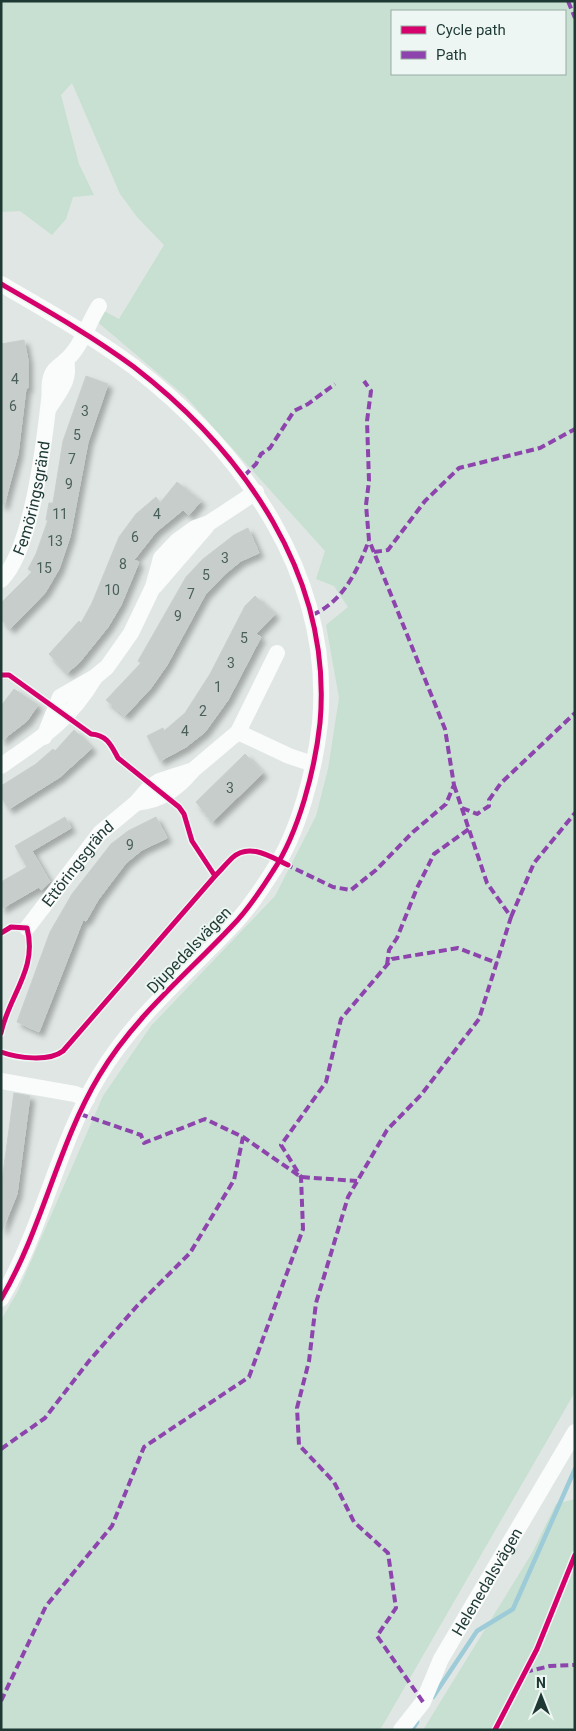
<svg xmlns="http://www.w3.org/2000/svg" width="576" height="1731" font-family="Roboto,sans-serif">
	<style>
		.green { fill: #c7e0d1; fill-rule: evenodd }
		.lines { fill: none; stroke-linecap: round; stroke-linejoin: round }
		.stream { stroke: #9dcbd7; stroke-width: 4.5 }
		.building { fill: #c7cdcb; stroke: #c8cfcd; filter: url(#shadow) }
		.minor { stroke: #fafbfb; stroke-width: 16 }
		.quiet { stroke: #8e44ad; stroke-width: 4; stroke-dasharray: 8 4; stroke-linecap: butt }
		.cycleway-casing { stroke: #edf6f2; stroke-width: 8 }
		.cycleway { stroke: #d6006c; stroke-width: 5 }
		.labels { text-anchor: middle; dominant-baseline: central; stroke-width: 4; stroke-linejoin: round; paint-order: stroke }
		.number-label { font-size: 14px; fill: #495f5a }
		.street-label { font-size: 16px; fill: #1e3934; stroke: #edf6f2 }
	</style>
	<defs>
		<filter id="shadow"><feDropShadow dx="4.5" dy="4.5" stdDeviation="2.5" flood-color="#0004"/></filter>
	</defs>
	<rect width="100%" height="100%" fill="#dfe6e4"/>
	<!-- green -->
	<g class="green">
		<path d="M1 1H575V1392L380 1730H1V1320L18 1291 103 1096 151 1026 275 896 316 816 328 769 339 698 326 625 348 607 334 586 316 579 325 551 186 397 94 319 100 309 119 319 164 245 137 217 120 194 72 83 61 95 79 164 94 195 73 197 66 219 52 235 20 211 1 212ZM392 11H565V74H392Z"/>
		<path d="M575 1499V1730H423L532 1553 556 1504Z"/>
	</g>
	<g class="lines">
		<!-- stream -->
		<g class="stream">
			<path d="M433 1697 477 1631 513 1609 575 1469"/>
			<path d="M412 1730 417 1722"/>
		</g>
	</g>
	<!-- building -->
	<g class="building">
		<path d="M24 340 28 360V388H26L18 454 4 505H1V344Z"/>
		<path d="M86 376 108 384 88 442 70 537 59 569 45 593 10 629 1 619V603L32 572 28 569 36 554 48 520H46L49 503H53L63 441Z"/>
		<path d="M177 482 201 501 189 515 183 510 156 532 134 560 139 562 121 605 108 627 79 663 67 673 49 654 79 621 81 623 92 603 119 537 136 514 156 497 160 503Z"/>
		<path d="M248 528 259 553 241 561 225 574 205 595 167 665 151 688 125 716 106 700 141 663 138 661 186 577 203 559 234 535Z"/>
		<path d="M255 596 275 614 256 634 261 637 228 700 205 732 186 747 160 761 147 736 163 728 164 731 185 713 210 674 245 606Z"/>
		<path d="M14 689 38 705 27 721 1 741V706Z"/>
		<path d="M74 730 92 748 60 777 9 809 1 797V786L36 764 53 749 55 751Z"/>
		<path d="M245 754 263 773 212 822 196 802Z"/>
		<path d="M65 817 71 828 32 851 50 882 41 890 39 887 1 909V882L27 867 15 846Z"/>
		<path d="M156 817 167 838 142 850 126 863 98 900 86 921 83 920 39 1032 17 1022 50 932 72 894 111 844 128 831Z"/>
		<path d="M14 1093 30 1096 17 1194 2 1231 1 1188Z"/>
	</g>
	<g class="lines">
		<!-- minor -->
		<g class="minor">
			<path d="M1 284C46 310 92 336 134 367 244 452 333 577 320 723 315 769 299 832 273 871 261 890 247 911 232 926 186 975 134 1017 99 1076 58 1144 42 1230 1 1299"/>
			<path d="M49 408C59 392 71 380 66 361"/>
			<path id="s1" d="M1 580C32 550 44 444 49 400 50 394 49 387 50 381 52 370 57 368 65 361 81 348 88 323 99 306"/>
			<path d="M155 586 206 527"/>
			<path d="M238 732 289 756 313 764"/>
			<path d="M44 737 60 697 95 677 107 667 131 633 153 587 161 558 177 541 195 528 209 523 256 492"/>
			<path d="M1 766C41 738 69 721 94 679"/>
			<path d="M136 803C161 800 176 790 192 771"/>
			<path id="s2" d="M27 928 100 833 136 803 149 788 159 781 193 770 238 732 277 653"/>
			<path d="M1 1081 75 1094 87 1099"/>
			<path id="s3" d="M401 1730 423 1702 441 1659 575 1432"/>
		</g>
		<!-- quiet -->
		<g class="quiet">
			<path d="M568 1 575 18"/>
			<path d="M244 476 256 464 261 454 270 448 294 411 308 404 335 384"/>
			<path d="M374 552 388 550 425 501 459 468 540 448 575 429"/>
			<path d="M312 615C343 602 358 570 369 540"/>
			<path d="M462 808 477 814 489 806V800L501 783 575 713"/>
			<path d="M285 864 333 887 351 890 376 870 413 832 446 804 454 785 445 729 369 540 366 505 369 481 367 421 371 391 364 381"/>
			<path d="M511 917 534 863 575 813"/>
			<path d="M387 965 389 950 397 938 417 888 434 854 469 829"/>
			<path d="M80 1114 141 1135 144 1143 205 1119 243 1137 301 1177 357 1181"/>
			<path d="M1 1449 45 1418 89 1361 137 1306 190 1253 234 1180 243 1137"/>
			<path d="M525 1672 550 1666 575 1665"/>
			<path d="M1 1701 46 1606 112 1526 144 1447 249 1377 303 1229 301 1177 281 1145 326 1082 341 1019 392 959 458 948 497 963"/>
			<path d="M423 1702 377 1636 396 1608 388 1553 354 1522 334 1482 299 1445 297 1408 309 1361 316 1303 348 1197 387 1130 421 1095 479 1019 511 917 487 883 454 785"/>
		</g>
		<!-- cycleway casing -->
		<g class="cycleway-casing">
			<g id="cycleway">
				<path d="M1 284C46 310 92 336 134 367 244 452 333 577 320 723 315 769 299 832 273 871 261 890 247 911 232 926 186 975 134 1017 99 1076 58 1144 42 1230 1 1299"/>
				<path d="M1 675H9L91 734C107 735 111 745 118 758L179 807 184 814 192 841 215 876C221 870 226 864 232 858 249 842 271 857 288 865"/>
				<path d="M1 933 11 927 27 928C38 969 9 995 1 1033"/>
				<path d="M1 1052C18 1058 49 1062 63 1051L215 876"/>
				<path d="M495 1730 537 1649 575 1555"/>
			</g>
		</g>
		<!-- cycleway -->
		<use href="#cycleway" class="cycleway"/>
	</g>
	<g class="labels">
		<!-- number labels -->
		<g class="number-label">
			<text x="15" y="379">4</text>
			<text x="13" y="406">6</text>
			<text x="85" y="411">3</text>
			<text x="77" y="435">5</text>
			<text x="72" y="459">7</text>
			<text x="69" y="484">9</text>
			<text x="60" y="514">11</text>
			<text x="157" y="514">4</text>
			<text x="135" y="537">6</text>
			<text x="55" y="541">13</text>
			<text x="225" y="558">3</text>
			<text x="123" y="564">8</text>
			<text x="44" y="568">15</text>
			<text x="206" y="575">5</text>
			<text x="112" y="590">10</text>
			<text x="191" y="594">7</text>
			<text x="178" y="616">9</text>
			<text x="244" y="638">5</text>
			<text x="231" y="663">3</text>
			<text x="218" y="687">1</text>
			<text x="203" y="711">2</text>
			<text x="185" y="731">4</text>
			<text x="230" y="788">3</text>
			<text x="130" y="845">9</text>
		</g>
		<!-- street labels -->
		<g class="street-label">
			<text stroke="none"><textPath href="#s1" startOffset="89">Femöringsgränd</textPath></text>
			<text stroke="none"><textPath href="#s2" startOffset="82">Ettöringsgränd</textPath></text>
			<text transform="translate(189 950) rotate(-46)">Djupedalsvägen</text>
			<text stroke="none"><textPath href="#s3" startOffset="172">Helenedalsvägen</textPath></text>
		</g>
	</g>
	<!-- border -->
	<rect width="576" height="1731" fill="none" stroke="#1e3934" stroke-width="5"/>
	<!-- legend -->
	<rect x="391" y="10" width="175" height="65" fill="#edf6f2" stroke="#9aaaa6"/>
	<rect x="401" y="26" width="25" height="8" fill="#d6006c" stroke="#9aaaa6"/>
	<text x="436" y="35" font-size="15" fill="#1e3934">Cycle path</text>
	<rect x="401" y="51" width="25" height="8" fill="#8e44ad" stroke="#9aaaa6"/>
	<text x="436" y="60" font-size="15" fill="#1e3934">Path</text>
	<!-- north arrow -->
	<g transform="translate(541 1696)" stroke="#edf6f2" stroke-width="4" paint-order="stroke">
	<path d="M0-4L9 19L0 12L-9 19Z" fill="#1e3934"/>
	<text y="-8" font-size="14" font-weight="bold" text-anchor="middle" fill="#1e3934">N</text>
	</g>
</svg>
